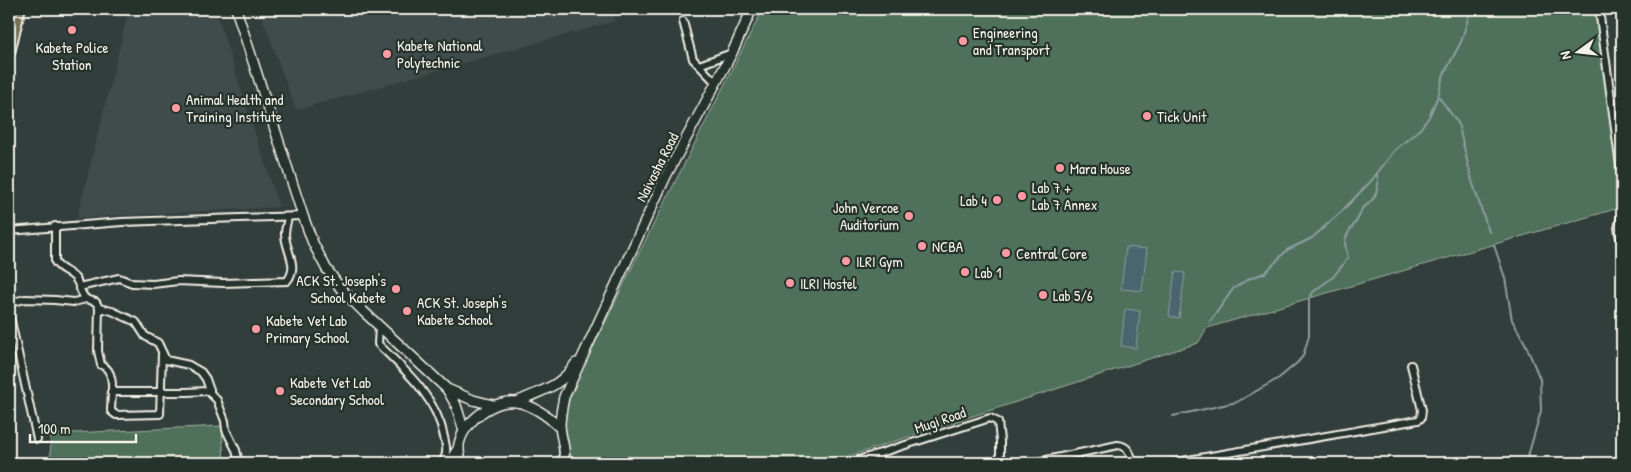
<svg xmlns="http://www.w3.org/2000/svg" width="1631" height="472" font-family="'Patrick Hand',sans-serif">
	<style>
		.built { fill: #404b4c }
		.green { fill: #4f715c; stroke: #a2b1a2 }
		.water { fill: #48656e; stroke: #8d9d9f }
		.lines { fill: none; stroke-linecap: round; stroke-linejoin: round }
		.stream { stroke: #8d9d9f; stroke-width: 2 }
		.street-casing { stroke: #f4f1e8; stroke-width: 10 }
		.secondary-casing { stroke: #f4f1e8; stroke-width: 12 }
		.highway-casing { stroke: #f4f1e8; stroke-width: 15 }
		.street { stroke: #26332d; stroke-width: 6 }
		.secondary { stroke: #26332d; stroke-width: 9 }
		.highway { stroke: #716f52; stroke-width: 11 }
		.poi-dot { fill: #ff9aa2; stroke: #26332d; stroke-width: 2 }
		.labels { text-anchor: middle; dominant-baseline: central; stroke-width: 4.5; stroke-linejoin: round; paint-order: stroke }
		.poi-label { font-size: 15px; fill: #f4f1e8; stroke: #26332d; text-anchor: start }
		.street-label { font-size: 15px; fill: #f4f1e8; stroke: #26332d }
	</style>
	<rect width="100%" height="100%" fill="#323e3b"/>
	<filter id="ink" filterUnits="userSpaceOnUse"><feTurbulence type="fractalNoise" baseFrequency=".02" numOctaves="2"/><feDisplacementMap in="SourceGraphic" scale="10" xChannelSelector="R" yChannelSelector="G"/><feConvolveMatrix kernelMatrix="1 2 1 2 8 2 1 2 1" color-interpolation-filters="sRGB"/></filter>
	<g filter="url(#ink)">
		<!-- built -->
		<g class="built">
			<path d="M129 9H215L279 207 77 218Z"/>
			<path d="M259 9H611L615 21 296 110Z"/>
		</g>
		<!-- green -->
		<g class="green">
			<path d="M763 9H1596L1622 159V207L1207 328 1198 343 828 463H572L566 434 565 418 570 395 641 249Z"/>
			<path d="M222 426 224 463H51L50 434Z"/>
		</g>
		<!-- water -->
		<g class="water">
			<path d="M1126 247 1147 249 1142 291 1121 289Z"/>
			<path d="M1175 272 1185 273 1179 318 1169 316Z"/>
			<path d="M1125 309 1140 311 1136 348 1121 346Z"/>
		</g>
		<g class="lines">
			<!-- stream -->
			<g class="stream">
				<path d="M1471 9 1461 42 1443 76 1438 96 1458 123 1472 181 1489 232"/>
				<path d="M1494 245 1505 278 1512 320 1525 343 1540 379 1541 411 1526 463"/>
				<path d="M1210 322 1233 289 1248 279 1265 273 1287 250 1312 238 1341 212 1371 181 1395 150 1420 129 1429 117 1438 96"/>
				<path d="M1173 416 1237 402 1279 378 1297 363 1303 356 1309 336V300L1313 292 1333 277 1348 258C1347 253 1345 246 1345 241 1348 227 1359 224 1362 208 1376 201 1380 188 1377 174"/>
			</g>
			<!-- street casing -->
			<g class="street-casing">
				<g id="street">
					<path d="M1599 9 1622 181"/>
					<path d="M683 21 693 59 716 83"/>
					<path d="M699 65 732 53"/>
					<path d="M1622 214 1618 228 1622 247"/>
					<path d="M55 226V262C60 270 69 271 75 278 81 285 78 291 86 299"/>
					<path d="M9 231 122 222 303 216"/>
					<path d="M79 287 119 278 132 283 153 284 178 281 223 283 287 281C300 266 285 250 285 234 285 229 287 223 288 217"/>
					<path d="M9 303 25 299 55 300 74 302 86 299 96 302 99 308 112 311 136 322 145 336 158 343 166 360 189 365 201 372 206 379 211 394 217 400 225 421 226 430 236 450 239 463"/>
					<path d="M99 308 98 351 101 365C117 370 111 397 111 411L116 415 160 414 162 354"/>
					<path d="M9 312 37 439"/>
					<path d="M379 326 378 344C405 370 437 398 444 437 445 442 447 448 446 453 446 456 443 460 442 463"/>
					<path d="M111 392H187L207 391 210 389"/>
					<path d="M877 454 881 463"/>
					<path d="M849 463 990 418 998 422 1000 441V463"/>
					<path d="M1032 463 1118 445C1129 446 1130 454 1134 463"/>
					<path d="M1171 463 1418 420 1421 418 1422 410 1411 365"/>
				</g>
			</g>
			<!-- secondary casing -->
			<g class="secondary-casing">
				<g id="secondary">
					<path d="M236 9 303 216 313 243 326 268 341 289 364 312 447 389 473 400 493 405"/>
					<path d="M447 389 456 405 464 431"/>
					<path d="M517 402C541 390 560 388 576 363"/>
					<path d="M449 463 459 447"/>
					<path d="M462 463C460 457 458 450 459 444 464 420 497 396 521 403 532 406 540 411 549 418 553 421 555 425 560 427"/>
					<path d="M563 463C567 450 561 440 560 426 560 416 562 407 564 397L666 176 732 53 752 9"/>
				</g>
			</g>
			<!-- highway casing -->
			<g class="highway-casing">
				<path id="highway" d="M9 51 19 9"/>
			</g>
			<!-- street -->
			<use href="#street" class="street"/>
			<!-- secondary -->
			<use href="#secondary" class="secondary"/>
			<!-- highway -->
			<use href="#highway" class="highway"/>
		</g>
	</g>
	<!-- markers -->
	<g class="poi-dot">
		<circle cx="72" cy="30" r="5"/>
		<circle cx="963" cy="41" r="5"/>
		<circle cx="387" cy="54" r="5"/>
		<circle cx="176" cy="108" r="5"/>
		<circle cx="1147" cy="116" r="5"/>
		<circle cx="1060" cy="168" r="5"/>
		<circle cx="1022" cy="196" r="5"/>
		<circle cx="997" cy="200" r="5"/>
		<circle cx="909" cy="216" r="5"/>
		<circle cx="922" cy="246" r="5"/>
		<circle cx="1006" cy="253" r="5"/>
		<circle cx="846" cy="261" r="5"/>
		<circle cx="965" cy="272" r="5"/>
		<circle cx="790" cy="283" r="5"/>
		<circle cx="396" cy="289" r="5"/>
		<circle cx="1043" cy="295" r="5"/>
		<circle cx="407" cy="311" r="5"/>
		<circle cx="256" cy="329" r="5"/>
		<circle cx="280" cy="391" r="5"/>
	</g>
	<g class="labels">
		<!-- poi labels -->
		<g class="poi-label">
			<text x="973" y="32">Engineering<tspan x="973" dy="17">and Transport</tspan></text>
			<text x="397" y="45">Kabete National<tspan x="397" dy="17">Polytechnic</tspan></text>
			<text x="72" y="47" text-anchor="middle">Kabete Police<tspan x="72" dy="17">Station</tspan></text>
			<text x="186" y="99">Animal Health and<tspan x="186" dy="17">Training Institute</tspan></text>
			<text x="1157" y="116">Tick Unit</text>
			<text x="1070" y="168">Mara House</text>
			<text x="1032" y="187">Lab 7 +<tspan x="1032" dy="17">Lab 7 Annex</tspan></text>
			<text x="987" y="200" text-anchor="end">Lab 4</text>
			<text x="899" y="207" text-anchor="end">John Vercoe<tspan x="899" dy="17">Auditorium</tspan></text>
			<text x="932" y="246">NCBA</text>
			<text x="1016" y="253">Central Core</text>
			<text x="856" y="261">ILRI Gym</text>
			<text x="975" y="272">Lab 1</text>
			<text x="386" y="280" text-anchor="end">ACK St. Joseph's<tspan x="386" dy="17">School Kabete</tspan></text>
			<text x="800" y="283">ILRI Hostel</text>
			<text x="1053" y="295">Lab 5/6</text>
			<text x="417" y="302">ACK St. Joseph's<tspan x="417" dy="17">Kabete School</tspan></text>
			<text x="266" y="320">Kabete Vet Lab<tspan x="266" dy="17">Primary School</tspan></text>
			<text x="290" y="382">Kabete Vet Lab<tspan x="290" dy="17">Secondary School</tspan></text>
		</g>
		<!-- street labels -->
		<g class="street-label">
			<text transform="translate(657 167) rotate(-63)">Naivasha Road</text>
			<text transform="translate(940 420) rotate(-19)">Mugi Road</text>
		</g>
	</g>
	<!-- margin -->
	<rect width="1631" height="472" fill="none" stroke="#26332d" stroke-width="30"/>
	<rect x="15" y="15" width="1601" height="442" fill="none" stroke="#f4f1e8" stroke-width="2" filter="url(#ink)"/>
	<!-- north arrow -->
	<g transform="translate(1578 52) rotate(255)" stroke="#26332d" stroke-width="4" paint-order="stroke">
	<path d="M0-4L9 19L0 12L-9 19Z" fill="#f4f1e8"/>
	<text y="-8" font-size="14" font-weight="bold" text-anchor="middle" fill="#f4f1e8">N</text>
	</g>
	<!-- scale -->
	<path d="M30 434v8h106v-8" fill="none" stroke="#f4f1e8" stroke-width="2.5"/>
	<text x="38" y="434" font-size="15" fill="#f4f1e8" stroke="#26332d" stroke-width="4" paint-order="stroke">100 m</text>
</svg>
